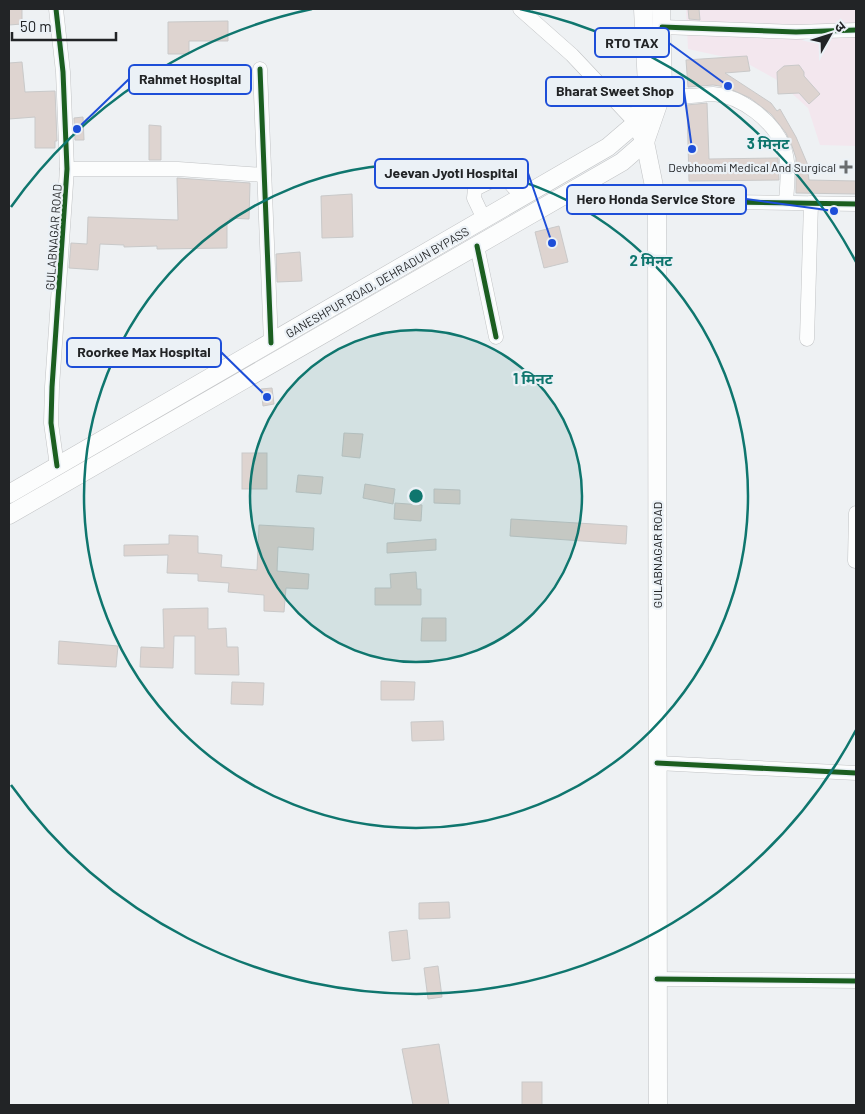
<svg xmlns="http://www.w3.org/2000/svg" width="865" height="1114" font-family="Barlow,'Noto Sans Devanagari',sans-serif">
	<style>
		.commercial { fill: #f3e7ee }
		.building { fill: #ded4d0; stroke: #c9c9c9 }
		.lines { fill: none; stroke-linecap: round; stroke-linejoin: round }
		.minor-casing { stroke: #c1c3c5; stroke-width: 15 }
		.major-casing { stroke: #c1c3c5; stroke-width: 19 }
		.minor { stroke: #fcfdfd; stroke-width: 14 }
		.major { stroke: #fcfdfd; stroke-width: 18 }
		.cycleway-casing { stroke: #ebf1f6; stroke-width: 8 }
		.cycleway { stroke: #1b5e20; stroke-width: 5 }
		.ring { fill: none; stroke: #0f766e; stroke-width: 2.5 }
		.poi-dot { fill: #696c6e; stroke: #ebf1f6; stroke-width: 2 }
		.labels { text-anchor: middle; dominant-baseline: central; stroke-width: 4.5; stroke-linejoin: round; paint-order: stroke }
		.poi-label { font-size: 12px; fill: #222426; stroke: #ebf1f6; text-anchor: end }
		.street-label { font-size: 12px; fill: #222426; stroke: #ebf1f6 }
		.centre { fill: #0f766e; stroke: #ebf1f6; stroke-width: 2.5 }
		.ring-label { font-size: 15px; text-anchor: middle; font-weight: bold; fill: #0f766e; stroke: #ebf1f6; stroke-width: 4.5; stroke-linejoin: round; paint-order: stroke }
		.leader { fill: none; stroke: #1d4ed8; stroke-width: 2 }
		.callout-dot { fill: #1d4ed8; stroke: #ebf1f6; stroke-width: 2 }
		.callout { fill: #ebf1f6; stroke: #1d4ed8; stroke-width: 2 }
		.callout-label { font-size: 14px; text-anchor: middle; font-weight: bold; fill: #222426 }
	</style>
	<rect width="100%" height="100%" fill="#eef1f3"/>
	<!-- commercial -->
	<path class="commercial" d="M686 9H856V146L820 145 808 108 777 80 743 61 688 49Z"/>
	<!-- building -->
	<g class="building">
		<path d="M9 9H22V24L9 25Z"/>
		<path d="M688 9H699L700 20 689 19Z"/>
		<path d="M228 21V41H189V54H168V22Z"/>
		<path d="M747 56 750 71 725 73 771 103 777 111 780 109 796 137 807 163 809 180 856 181V194L796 193V158L792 146 786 133 771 114 750 98 726 87 713 85 688 87 686 60Z"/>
		<path d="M22 62 25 92 55 91 57 141H55V148H35V117L9 119V63Z"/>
		<path d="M799 65 804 72V76L820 94 809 104 799 93 778 94 777 72 784 66Z"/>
		<path d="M707 103 709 159 778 158 779 180 689 181 687 105Z"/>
		<path d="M83 117 84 140H75L74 118Z"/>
		<path d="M149 125 161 126V160H149Z"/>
		<path d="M177 178 250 183 249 219 230 218V222H227V248L157 249V246L124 247V245L100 244 98 270 69 268 71 243 87 244 88 217 178 220Z"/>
		<path d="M352 194 353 237 322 238 321 196Z"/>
		<path d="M559 226 568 262 544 268 535 232Z"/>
		<path d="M300 252 302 281 277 282 276 254Z"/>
		<path d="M272 388 274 404 263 406 261 389Z"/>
		<path d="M344 433 363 434 360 458 342 456Z"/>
		<rect x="242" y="453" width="25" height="36"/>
		<path d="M298 475 323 477 321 494 296 492Z"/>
		<path d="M365 484 395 489 393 504 363 498Z"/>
		<path d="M434 489 460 490V504L434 503Z"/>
		<path d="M395 503 422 505 421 521 394 519Z"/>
		<path d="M511 519 627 526 626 544 510 536Z"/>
		<path d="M259 525 314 528 313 550 278 547 277 571 309 574 308 589 286 588 284 612 264 611V595L228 592 229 583 198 581V574L167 573 168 555 124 556V545L169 544V535L198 536V553L222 555 221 567 257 570Z"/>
		<path d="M436 539V550L387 553V543Z"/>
		<path d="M416 572 417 589H421V605H375V588H391L390 574Z"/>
		<path d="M208 608V629L226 628 227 647H238L239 675 195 674V636H174L173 668 140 667 141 647 164 648 163 609Z"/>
		<path d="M422 618H446V641H421Z"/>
		<path d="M59 641 118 646 116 667 58 664Z"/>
		<path d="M381 681 415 682 414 700H381Z"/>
		<path d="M232 682 264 683 263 705 231 704Z"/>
		<path d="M443 721 444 740 412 741 411 722Z"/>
		<path d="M449 902 450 918 419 919V903Z"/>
		<path d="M407 930 410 959 392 961 389 932Z"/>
		<path d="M438 966 442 997 428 999 424 968Z"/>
		<path d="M439 1044 449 1105H413L402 1049Z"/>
		<rect x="522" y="1082" width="20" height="23"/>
	</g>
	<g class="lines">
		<!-- minor casing -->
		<g class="minor-casing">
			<g id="minor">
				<path d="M56 9 63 72 67 169 52 387 51 423 57 466"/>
				<path d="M520 9 572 55 636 123"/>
				<path d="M662 27 796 32 856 30"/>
				<path d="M260 69 271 343"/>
				<path d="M663 90C671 92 681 96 689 96 697 96 705 94 713 94 741 96 774 121 784 148 790 165 787 185 786 202"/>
				<path d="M67 169H178L264 175"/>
				<path d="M657 201 856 204"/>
				<path d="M484 219 474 198 475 189 501 176 505 177 522 197"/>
				<path d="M477 246 496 337"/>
				<path d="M807 339 811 203"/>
				<path d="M855 561 856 513"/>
				<path d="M657 763 856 773"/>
				<path d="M657 979 856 981"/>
			</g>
		</g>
		<!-- major casing -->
		<g class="major-casing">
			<g id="major">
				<path d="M643 9 647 85 636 123 645 142 657 201 658 1105"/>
				<path d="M9 494 608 147 636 123"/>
				<path d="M9 515 622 162 645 142 663 90 661 9"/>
			</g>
		</g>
		<!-- minor -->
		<use href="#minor" class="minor"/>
		<!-- major -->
		<use href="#major" class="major"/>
		<!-- cycleway casing -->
		<g class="cycleway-casing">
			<g id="cycleway">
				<path d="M56 9 63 72 67 169 52 387 51 423 57 466"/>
				<path d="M662 27 796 32 856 30"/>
				<path d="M260 69 271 343"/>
				<path d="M657 201 856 204"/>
				<path d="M477 246 496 337"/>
				<path d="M657 763 856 773"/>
				<path d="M657 979 856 981"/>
			</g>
		</g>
		<!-- cycleway -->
		<use href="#cycleway" class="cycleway"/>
	</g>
	<!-- distance rings -->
	<circle cx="416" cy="496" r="166" fill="#0f766e" fill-opacity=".12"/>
	<g class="ring">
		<circle cx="416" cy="496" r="166"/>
		<circle cx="416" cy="496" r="332"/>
		<path d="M856 730A498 498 0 0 1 11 785M11 207A498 498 0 0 1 312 9M520 9A498 498 0 0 1 856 262"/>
	</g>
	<!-- markers -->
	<path class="poi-dot" d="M843.5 159.5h5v5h5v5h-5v5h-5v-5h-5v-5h5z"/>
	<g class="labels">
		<!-- poi labels -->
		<g class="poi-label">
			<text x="836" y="167">Devbhoomi Medical And Surgical</text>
		</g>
		<!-- street labels -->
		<g class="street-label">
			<text transform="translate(53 237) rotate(-86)">GULABNAGAR ROAD</text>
			<text transform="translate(377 282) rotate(-30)">GANESHPUR ROAD, DEHRADUN BYPASS</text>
			<text transform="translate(657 555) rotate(-90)">GULABNAGAR ROAD</text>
		</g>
	</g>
	<circle cx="416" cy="496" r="8" class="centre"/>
	<g class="ring-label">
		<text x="768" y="149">3 मिनट</text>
		<text x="651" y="266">2 मिनट</text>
		<text x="533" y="384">1 मिनट</text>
	</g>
	<!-- callouts -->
	<path class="leader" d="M728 86L669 43M77 129L129 79M692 149L684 91M552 243L528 173M834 211L746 199M267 397L221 352"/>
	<g class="callout-dot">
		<circle cx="728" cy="86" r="5"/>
		<circle cx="77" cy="129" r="5"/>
		<circle cx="692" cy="149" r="5"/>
		<circle cx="552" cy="243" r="5"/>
		<circle cx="834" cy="211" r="5"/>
		<circle cx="267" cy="397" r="5"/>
	</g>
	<g class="callout">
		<rect x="595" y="28" width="74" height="29" rx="5"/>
		<rect x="129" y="65" width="122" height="29" rx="5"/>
		<rect x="546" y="77" width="138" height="29" rx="5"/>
		<rect x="375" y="159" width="153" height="29" rx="5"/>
		<rect x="567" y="185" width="179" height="29" rx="5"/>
		<rect x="67" y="338" width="154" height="29" rx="5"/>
	</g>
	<g class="callout-label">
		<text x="632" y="48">RTO TAX</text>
		<text x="190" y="84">Rahmet Hospital</text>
		<text x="615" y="96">Bharat Sweet Shop</text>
		<text x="451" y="178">Jeevan Jyoti Hospital</text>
		<text x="656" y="204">Hero Honda Service Store</text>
		<text x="144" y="357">Roorkee Max Hospital</text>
	</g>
	<!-- border -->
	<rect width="865" height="1114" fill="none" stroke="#222426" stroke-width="20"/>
	<!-- north arrow -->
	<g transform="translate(830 35) rotate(51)" stroke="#ebf1f6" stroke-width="4" paint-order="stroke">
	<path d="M0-4L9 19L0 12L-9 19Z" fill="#222426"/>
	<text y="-8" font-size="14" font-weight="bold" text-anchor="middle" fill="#222426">उ</text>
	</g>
	<!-- scale -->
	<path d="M12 32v8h104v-8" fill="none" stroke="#222426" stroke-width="2.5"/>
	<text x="20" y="32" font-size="15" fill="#222426" stroke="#ebf1f6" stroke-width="4" paint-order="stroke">50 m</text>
</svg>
